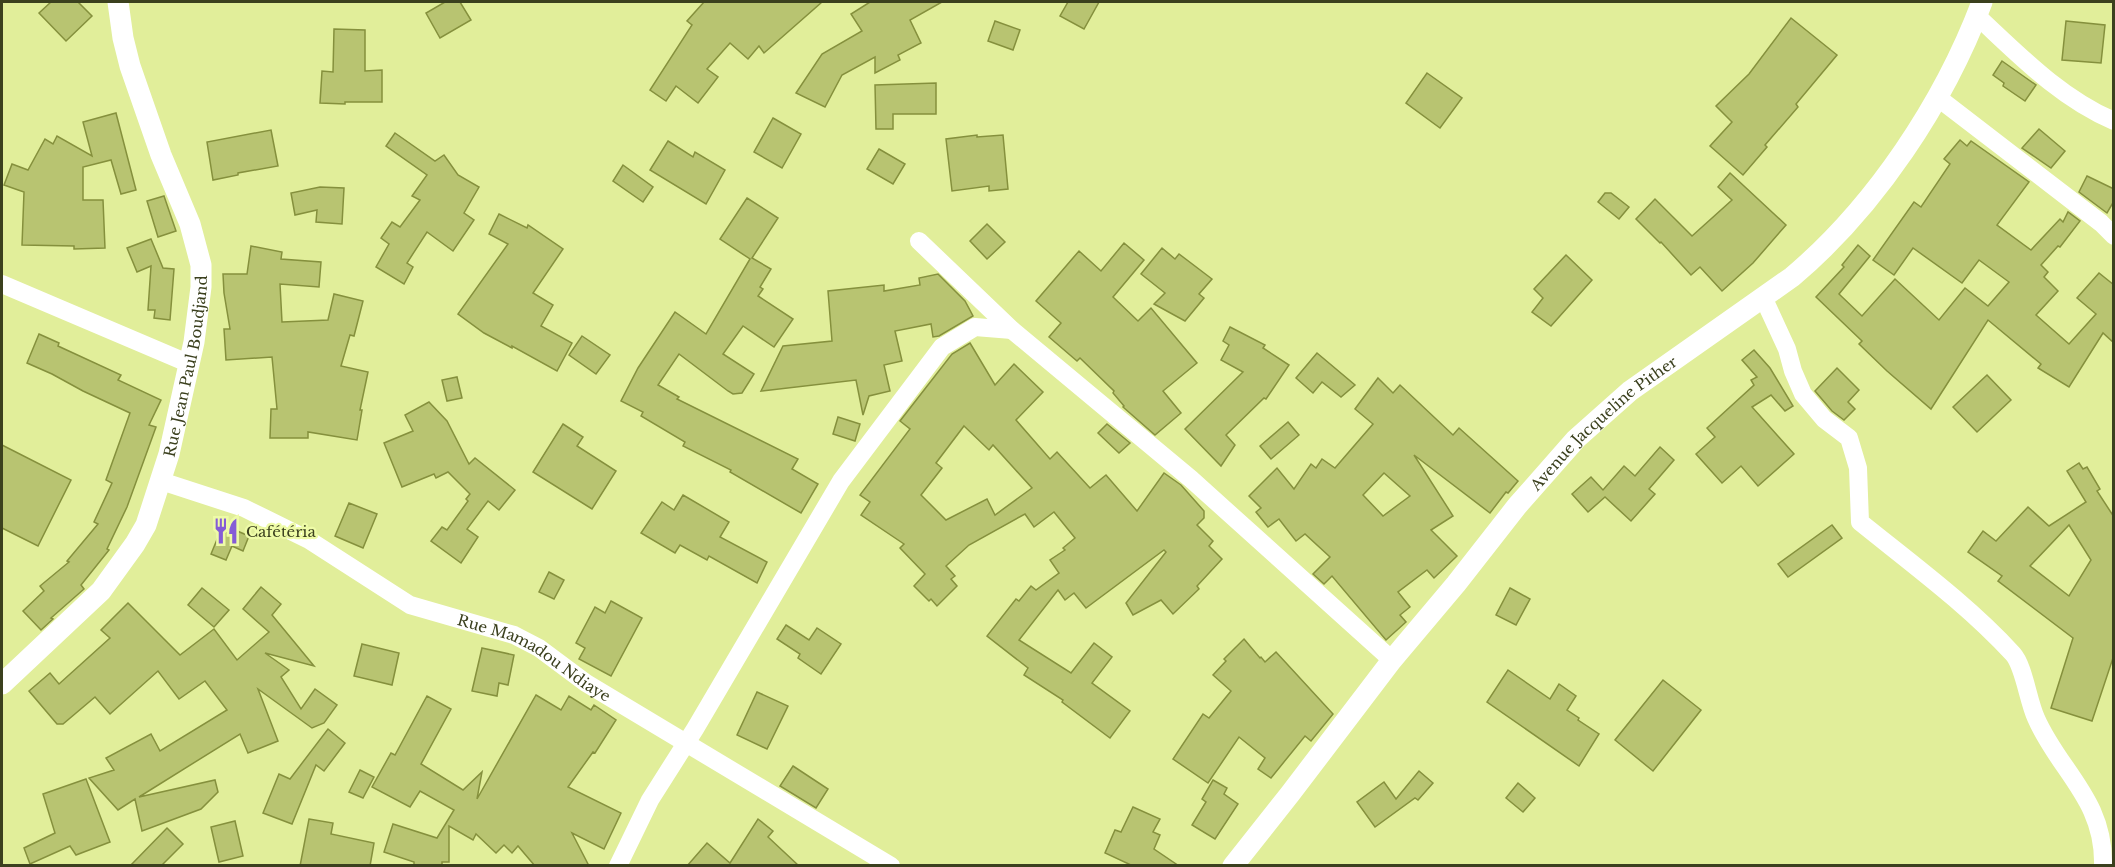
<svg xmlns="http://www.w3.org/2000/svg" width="2115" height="867" font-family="'Libre Baskerville',serif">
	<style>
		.building { fill: #b8c471; stroke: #85903d; stroke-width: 1.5; fill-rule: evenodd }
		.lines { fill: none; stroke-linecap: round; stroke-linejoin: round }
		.minor { stroke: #fff; stroke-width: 18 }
		.tertiary { stroke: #fff; stroke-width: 21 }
		.labels { text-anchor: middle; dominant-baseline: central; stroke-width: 4.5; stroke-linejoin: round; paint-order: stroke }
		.street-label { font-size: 15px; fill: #3b401e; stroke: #eefba7 }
		.poi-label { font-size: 15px; fill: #3b401e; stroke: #eefba7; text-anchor: start }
	</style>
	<rect width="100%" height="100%" fill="#e1ee9a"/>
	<!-- building -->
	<g class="building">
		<path d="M51 2H78L92 16 66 41 39 13Z"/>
		<path d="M445 2H460L471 20 440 38 426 13Z"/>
		<path d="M704 2H822L764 53 759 46 748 59 730 43 707 69 718 77 698 103 676 86 666 101 650 90 692 25 687 21Z"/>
		<path d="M870 2H942L910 20 921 43 898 55 900 60 875 73V57L842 75 825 107 796 93 822 54 862 31 851 14Z"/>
		<path d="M1068 2H1099L1084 29 1060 16Z"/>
		<path d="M1791 18 1837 55 1796 104 1798 107 1765 145 1767 147 1743 175 1710 146 1732 122 1716 106 1749 74Z"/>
		<path d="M995 21 1020 30 1013 50 988 41Z"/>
		<path d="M2066 21 2105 25 2101 63 2062 60Z"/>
		<path d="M334 29 365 30V71L382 70V102H345V104L320 103 322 71 333 72Z"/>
		<path d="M2002 61 2036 85 2025 101 2003 86 2004 83 1993 75Z"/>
		<path d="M1427 73 1462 98 1440 128 1406 103Z"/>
		<path d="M936 83V114H893V129H876L875 85Z"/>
		<path d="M116 113 136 190 121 194 111 160 83 167V200H103L105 248 74 249V246L22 245 24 192 4 185 12 164 28 170 45 139 53 144 57 136 92 156 83 122Z"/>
		<path d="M773 118 801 134 782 168 754 152Z"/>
		<path d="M2039 129 2065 151 2051 168 2022 148Z"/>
		<path d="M271 130 278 166 238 173V175L213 180 207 142Z"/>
		<path d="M395 133 435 161 444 155 458 175 479 187 464 213 474 220 453 251 427 232 407 263 413 267 404 284 376 267 389 244 381 238 392 222 400 227 420 200 412 196 427 175 386 146Z"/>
		<path d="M977 135V137L1003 135 1008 189 989 191V186L952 191 946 139Z"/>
		<path d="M1960 140 1967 146 1971 141 2029 182 1997 225 2031 250 2060 219 2063 222 2068 212 2080 221 2060 247 2058 246 2041 265 2048 272 2044 277 2058 291 2036 315 2069 344 2096 314 2077 298 2099 273 2114 285V343L2103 333 2069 387 2038 368 2041 364 1988 320 1931 409 1887 371 1859 344 1862 341 1816 297 1844 267 1842 265 1858 245 1870 256 1839 294 1862 316 1895 279 1939 320 1965 288 1988 306 2009 282 1979 260 1962 283 1913 248 1894 275 1873 260 1914 202 1921 207 1950 164 1944 159Z"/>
		<path d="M668 141 693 157 695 152 725 170 706 204 650 170Z"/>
		<path d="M879 149 905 164 893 184 867 169Z"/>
		<path d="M623 165 653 187 643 202 613 181Z"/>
		<path d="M1730 173 1786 225 1753 263 1722 291 1700 267 1691 275 1661 242 1660 243 1636 219 1655 199 1692 236 1732 200 1718 187Z"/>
		<path d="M2087 176 2114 189V201L2107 213 2079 192Z"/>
		<path d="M320 187 344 188 342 224 316 222 317 210 295 215 291 193Z"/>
		<path d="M1605 193H1611L1629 207 1619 219 1598 202Z"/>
		<path d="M164 196 176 231 158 237 147 201Z"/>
		<path d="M747 198 778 218 752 258 771 269 760 287 763 289 758 296 793 319 774 347 743 326 723 354 754 374 742 393 733 394 728 391 679 354 658 385 679 397 677 399 798 459 792 469 818 484 801 513 730 472 731 470 683 446 685 442 641 416 643 412 621 401 638 368 675 312 706 334 750 259 720 239Z"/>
		<path d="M499 214 527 228 528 225 563 249 533 293 553 305 541 326 572 343 557 371 512 346V348L484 333 458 314 508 244 489 234Z"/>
		<path d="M987 224 1005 242 987 259 970 241Z"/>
		<path d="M151 239 163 268 174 269 170 320 154 318 155 310H148L151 266 137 272 127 248Z"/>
		<path d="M1124 243 1144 260 1113 297 1138 321 1151 308 1197 363 1163 391 1181 413 1155 435 1123 407 1124 406 1113 393 1114 391 1080 358 1077 361 1049 337 1061 323 1036 301 1079 251 1101 271Z"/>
		<path d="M251 246 282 252 281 259 321 262 319 287 280 284 282 322 328 320 334 294 363 301 354 336 350 335 341 366 368 372 360 410H362L357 440 308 432V438H270L271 409H277L272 357 226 360 224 329H230L224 293 223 274H247Z"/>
		<path d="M1162 248 1175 259 1179 254 1212 279 1199 294 1204 298 1185 321 1154 304 1165 293 1141 274Z"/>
		<path d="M1566 255 1592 280 1551 326 1532 312 1543 298 1534 289Z"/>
		<path d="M938 274 965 301 973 316 939 336 933 337 931 324 895 331 902 361 884 365 890 391 869 396 863 415 856 380 761 391 783 346 832 341 828 291 884 285V291L920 285 919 278Z"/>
		<path d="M1230 327 1265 345 1263 348 1289 365 1266 399 1264 398 1226 435 1235 445 1221 466 1185 429 1243 372 1221 360 1229 345 1223 341Z"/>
		<path d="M39 334 59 343 58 346 121 375 118 380 161 400 149 425 156 427 127 507 107 549 109 550 81 585 84 589 51 618 53 619 41 630 23 611 44 591 40 586 69 562 67 561 98 524 94 522 112 483 106 480 130 413 83 391 52 374 27 363Z"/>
		<path d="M582 336 610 355 596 374 569 355Z"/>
		<path d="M970 343 995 385 1014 364 1043 392 1016 420 1050 459 1057 452 1090 488 1106 475 1137 511 1164 473 1181 485 1204 511V518L1197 525 1213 541 1209 546 1222 559 1197 586 1199 589 1173 614 1161 600 1133 615 1126 603 1166 552 1164 550 1086 608 1074 593 1065 600 1058 590 1019 640 1071 673 1094 643 1112 657 1092 683 1130 711 1110 738 1062 702 1063 700 1024 675 1028 668 987 636 1016 599 1019 601 1031 586 1036 590 1059 573 1050 560 1065 550 1063 548 1075 538 1054 512 1034 527 1025 514 969 545 946 566 955 576 951 579 957 586 937 606 931 599 929 601 914 586 925 574 900 548 904 544 861 515 870 502 860 495 910 429 900 421 952 354ZM964 426 989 450 993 445 1032 488 995 515 987 499 946 520 921 495 942 468 936 463Z"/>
		<path d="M1754 350 1770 368 1793 406 1785 411 1771 395 1752 407 1794 454 1758 486 1741 466 1722 483 1696 454 1715 437 1707 428 1754 385 1751 380 1757 377 1742 360Z"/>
		<path d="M1317 353 1355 385 1341 397 1322 382 1313 393 1296 378Z"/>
		<path d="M1837 368 1859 390 1848 402 1855 409 1844 420 1832 411 1815 391Z"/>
		<path d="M1987 375 2011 400 1977 432 1953 407Z"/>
		<path d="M457 377 462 398 447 401 442 380Z"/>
		<path d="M1378 378 1393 393 1400 385 1453 435 1459 428 1518 481 1508 493 1506 492 1490 513 1414 455 1453 516 1431 530 1457 556 1434 578 1427 570 1398 592 1410 607 1400 615 1406 622 1386 640 1332 576 1324 584 1313 574 1330 557 1305 534 1296 541 1279 519 1268 527 1256 512 1261 508 1249 496 1277 468 1294 489 1311 464 1316 468 1322 459 1335 468 1373 424 1355 409ZM1384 473 1410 496 1383 516 1363 495Z"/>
		<path d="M429 402 447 421 469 464 475 458 515 490 499 510 488 501 467 529 478 537 461 563 431 541 442 527 447 530 468 501 466 499 470 494 448 472 436 478 434 474 402 487 384 443 413 431 405 415Z"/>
		<path d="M838 417 860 424 855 441 833 434Z"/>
		<path d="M1288 422 1299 435 1271 459 1260 446Z"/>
		<path d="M563 424 583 437 577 446 616 471 592 509 533 472Z"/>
		<path d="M1107 424 1130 443 1119 453 1098 433Z"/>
		<path d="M2 445 71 480 38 546 2 528Z"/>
		<path d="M1660 447 1674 460 1649 489 1655 494 1631 521 1605 497 1588 512 1572 494 1591 477 1603 490 1624 466 1635 476Z"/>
		<path d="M2079 463 2083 469 2087 467 2100 489 2097 491 2114 517V655L2092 721 2051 708 2073 638 1998 581 2002 576 1968 552 1983 531 1996 541 2028 507 2049 526 2086 502 2067 471ZM2069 525 2091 560 2069 596 2030 566Z"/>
		<path d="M683 495 729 522 720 537 767 562 757 583 709 556 707 560 680 545 675 553 641 533 662 502 674 510Z"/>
		<path d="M349 503 377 514 363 548 335 536Z"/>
		<path d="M223 525 249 536 243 551 232 546 226 560 211 554Z"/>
		<path d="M1832 525 1842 538 1788 577 1778 564Z"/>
		<path d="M549 572 564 580 554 599 539 592Z"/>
		<path d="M261 587 281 604 272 615 314 666 265 653 289 670 281 677 301 709 315 689 337 705 324 723 312 728 258 689 278 741 248 753 240 734 139 797 215 780 218 792 201 809 142 831 135 799 118 810 89 778 114 770 106 758 151 734 160 751 227 710 205 681 179 699 158 671 110 714 95 697 63 724H57L29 691 50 673 59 684 110 638 101 630 128 603 180 655 214 629 237 660 269 632 243 609Z"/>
		<path d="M202 588 229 610 214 627 188 605Z"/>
		<path d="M1510 588 1530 599 1516 625 1496 615Z"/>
		<path d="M611 601 642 618 611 676 579 659 585 648 576 643 595 607 605 613Z"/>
		<path d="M786 625 809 640 817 628 841 644 821 674 798 658 800 654 777 639Z"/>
		<path d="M1244 639 1260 658 1261 657 1265 662 1276 652 1333 714 1311 741 1305 736 1271 778 1258 769 1265 758 1239 737 1208 783 1173 759 1203 714 1209 718 1231 691 1213 675 1226 661 1224 659Z"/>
		<path d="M362 644 399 653 392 685 354 676Z"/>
		<path d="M482 648 514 655 508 685 499 683 497 696 472 691Z"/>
		<path d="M1508 670 1550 699 1559 684 1576 696 1567 710 1579 718 1578 720 1599 734 1579 766 1487 702Z"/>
		<path d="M1663 680 1701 710 1653 771 1615 740Z"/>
		<path d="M757 692 788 706 767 749 737 735Z"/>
		<path d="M536 695 561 710 569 696 591 710 594 705 616 720 595 753 593 752 568 787 621 813 604 849 572 833 589 866H535L518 846 512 853 504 845 496 853 476 834 473 840 449 826V862H442V866H414V862L384 852 393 824 437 838 454 810 420 791 410 807 372 787 391 753 395 755 427 696 451 709 421 764 463 790 482 772 477 799Z"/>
		<path d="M328 729 345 743 324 771 316 765 292 824 263 813 279 774 290 779Z"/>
		<path d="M793 766 828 789 816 808 780 786Z"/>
		<path d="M360 770 374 777 363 798 349 792Z"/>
		<path d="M1419 771 1433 783 1418 800 1415 798 1375 827 1357 802 1384 782 1396 799Z"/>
		<path d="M86 779 110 842 76 855 70 846 30 864 24 848 55 833 43 794Z"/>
		<path d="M1213 780 1227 788 1224 794 1238 804 1215 839 1192 825 1206 802 1202 799Z"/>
		<path d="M1518 783 1535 798 1523 812 1506 798Z"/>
		<path d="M1133 807 1160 819 1153 832 1160 835 1154 849 1179 866H1133L1105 853 1115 830 1121 832Z"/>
		<path d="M309 819 333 823 331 834 374 843 370 866H300Z"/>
		<path d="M758 819 773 831 768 837 799 866H687L707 843 730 863Z"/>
		<path d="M235 821 243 856 219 862 211 827Z"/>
		<path d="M167 828 183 844 161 866H130Z"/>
	</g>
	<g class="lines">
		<!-- minor -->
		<g class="minor">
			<path d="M1977 16C2019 55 2060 98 2114 121"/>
			<path d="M1937 97 2101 223 2114 236"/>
			<path d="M919 241 1012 330 1191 479 1392 660"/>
			<path d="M2 284 190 364"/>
			<path d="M1763 297 1787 349 1793 371 1803 394 1824 419 1849 438 1858 468 1860 522C1912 564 1968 605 2013 654 2024 666 2028 701 2036 718 2059 771 2105 800 2103 866"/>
			<path id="s1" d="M161 481 244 508 309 540 410 605 514 635 539 648 586 683 891 866"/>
			<path d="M618 866 650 800 695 729 841 481 942 347 975 327 1012 330"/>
		</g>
		<!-- tertiary -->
		<g class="tertiary">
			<path id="s2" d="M2 684 101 591 135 544 146 525 169 454 194 342 201 287V265L190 224 161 155 130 66 123 38 118 2"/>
			<path id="s3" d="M1233 866 1290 794 1392 660 1456 584 1517 506 1576 439 1630 391 1792 277C1875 207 1944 103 1982 2"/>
		</g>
	</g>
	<!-- icons -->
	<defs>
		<g id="restaurant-bare" transform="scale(2.07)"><path d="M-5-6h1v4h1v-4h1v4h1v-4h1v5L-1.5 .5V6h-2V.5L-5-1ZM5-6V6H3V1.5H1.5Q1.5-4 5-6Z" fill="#855cd6" stroke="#eefba7" stroke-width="2.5" paint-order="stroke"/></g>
	</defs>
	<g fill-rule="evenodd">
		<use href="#restaurant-bare" x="226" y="531"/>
	</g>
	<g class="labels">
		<!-- street labels -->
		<g class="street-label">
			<text stroke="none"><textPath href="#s2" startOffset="380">Rue Jean Paul Boudjand</textPath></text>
			<text stroke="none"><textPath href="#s3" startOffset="579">Avenue Jacqueline Pither</textPath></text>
			<text stroke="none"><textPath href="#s1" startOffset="416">Rue Mamadou Ndiaye</textPath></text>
		</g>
		<!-- poi labels -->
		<g class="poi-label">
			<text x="246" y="531">Cafétéria</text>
		</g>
	</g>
	<!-- border -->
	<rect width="2115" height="867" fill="none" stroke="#3b401e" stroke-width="6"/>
</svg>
